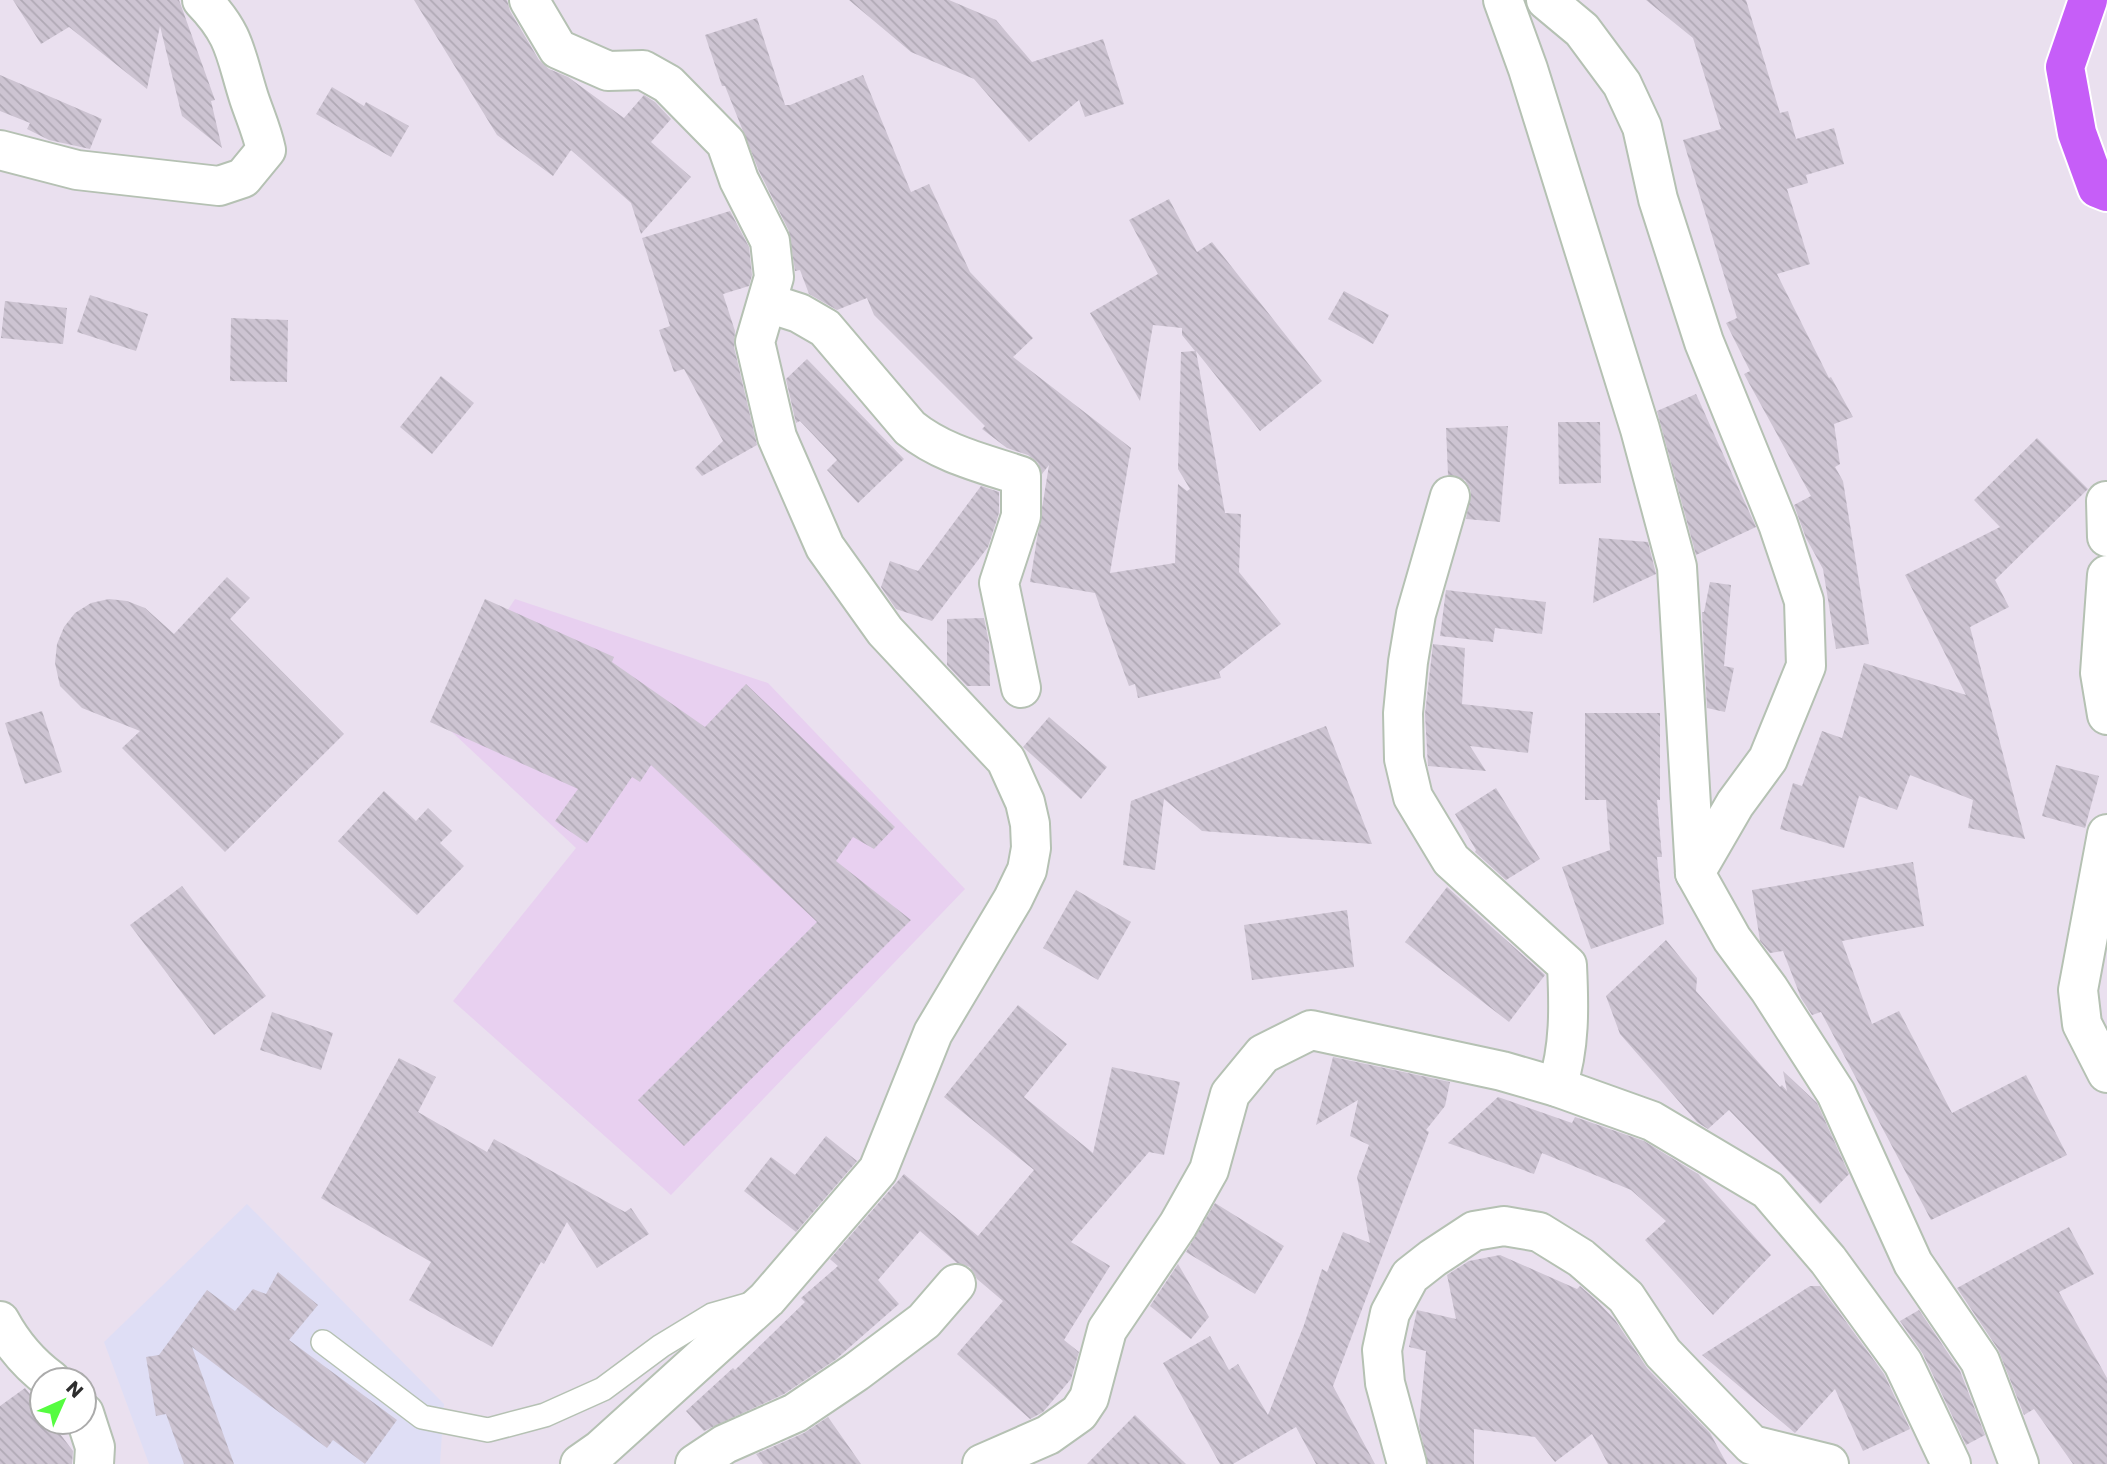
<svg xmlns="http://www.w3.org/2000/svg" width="2107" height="1464" font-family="Poppins,sans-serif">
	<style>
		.education { fill: #e8d0f0 }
		.medical { fill: #dfdef5 }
		.building { fill: url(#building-back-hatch) }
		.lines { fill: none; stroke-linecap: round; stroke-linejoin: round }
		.service-casing { stroke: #b5c1b3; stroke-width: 26 }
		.minor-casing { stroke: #b5c1b3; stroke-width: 42 }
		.tertiary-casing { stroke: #b5c1b3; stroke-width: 42 }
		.trunk-casing { stroke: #fff; stroke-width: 42 }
		.service { stroke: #fff; stroke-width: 23 }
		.minor { stroke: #fff; stroke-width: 38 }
		.tertiary { stroke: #fff; stroke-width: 38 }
		.trunk { stroke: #c65ef8; stroke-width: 38 }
	</style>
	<defs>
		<pattern id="building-back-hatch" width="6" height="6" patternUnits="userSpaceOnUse" patternTransform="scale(1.75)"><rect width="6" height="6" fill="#cdc4d2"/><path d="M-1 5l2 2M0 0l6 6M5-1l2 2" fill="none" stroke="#b0a9b5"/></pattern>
	</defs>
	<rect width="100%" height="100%" fill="#eae0ef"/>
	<!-- education -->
	<path class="education" d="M515 599 768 683 965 889 671 1195 453 1001 576 848 437 718Z"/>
	<!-- medical -->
	<path class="medical" d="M247 1204 444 1404 440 1464H149L104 1342Z"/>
	<!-- building -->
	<g class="building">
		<path d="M13 0H179L215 100 211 101 222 148 182 116 160 26 147 89 69 27 41 44Z"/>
		<path d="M414 0H507L510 11 539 60 549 69 568 77 624 118 644 95 655 102 671 119 651 142 691 177 641 234 631 203 571 150 553 176 497 135Z"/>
		<path d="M849 0H949L996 20 1032 62 1103 39 1124 104 1085 117 1079 100 1029 142 974 79 911 52Z"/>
		<path d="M1646 0H1746L1780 113 1788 111 1796 139 1834 128 1844 164 1806 175 1808 183 1787 189 1810 264 1777 274 1829 378 1831 377 1853 417 1834 424 1840 464 1835 467 1843 481 1869 644 1836 649 1823 569 1806 538 1794 505 1811 496 1744 374 1750 371 1726 323 1737 318 1683 140 1721 129 1693 38Z"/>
		<path d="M757 18 785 105H790L863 75 911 192 929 184 970 272 1033 338 1013 357 1131 448 1110 573 1175 563 1178 484 1187 491 1190 489 1178 469 1181 352 1195 351 1182 335V328L1153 325 1140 401 1090 313 1158 274 1129 220 1169 199 1197 252 1212 242 1322 381 1260 431 1196 351 1225 513 1241 514 1239 572 1281 624 1219 672 1221 678 1138 698 1135 684 1129 686 1095 593 1030 582 1049 465 1042 474 1038 463 1028 455 1007 448 982 429 985 426 874 315 867 298 837 310 809 294 800 270 795 271 789 231 759 171 725 86H722L705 35Z"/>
		<path d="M0 75 102 119 90 149 49 140 27 129 30 123 0 111Z"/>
		<path d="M332 87 364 106 366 102 409 126 391 157 316 114Z"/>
		<path d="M730 211 749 247 752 275 749 286 723 294 735 331 734 347 757 445 702 476 695 468 723 441 684 369 674 372 659 330 670 326 642 238Z"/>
		<path d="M1344 291 1389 315 1373 344 1328 319Z"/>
		<path d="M90 295 148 314 136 351 77 332Z"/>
		<path d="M5 301 67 308 63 344 1 338Z"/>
		<path d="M231 318 288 320 287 382 230 381Z"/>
		<path d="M807 359 904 459 858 503 827 470 837 460 800 421 796 423 786 379Z"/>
		<path d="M441 376 474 403 432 454 400 427Z"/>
		<path d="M1696 394 1756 527 1696 555 1657 411Z"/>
		<path d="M1558 422H1600L1601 483 1559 484Z"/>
		<path d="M1508 426 1500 522 1466 519 1471 491 1465 480 1448 475 1446 428Z"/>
		<path d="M2037 438 2088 489 1995 580 2009 607 1970 627 2025 839 1968 828 1973 800 1910 775 1897 810 1859 796 1844 848 1780 829 1793 783 1802 786 1822 731 1842 738 1864 663 1966 695 1905 575 2000 527 1974 500Z"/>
		<path d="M981 486 999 492V513L988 547 932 621 896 609 881 587 890 561 918 571Z"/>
		<path d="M1599 538 1648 542 1656 574 1593 603Z"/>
		<path d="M227 577 250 598 230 619 344 734 225 852 122 748 140 731 82 708 60 686 55 663 57 644 64 627 75 613 91 603 109 599 127 601 145 608 174 634Z"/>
		<path d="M1710 582 1731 585 1724 666 1734 668 1725 712 1707 708 1702 612H1704Z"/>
		<path d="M1446 590 1546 602 1542 634 1495 628 1493 642 1440 636Z"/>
		<path d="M485 599 614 657 612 662 705 727 746 684 895 827 874 849 853 837 836 861 911 920 684 1146 638 1100 817 922 651 765 640 782 632 777 587 843 555 821 578 789 430 722Z"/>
		<path d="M984 618 989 643 990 686H967L947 665V619Z"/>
		<path d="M1433 644 1465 648 1462 704 1533 712 1528 753 1470 746 1486 771 1428 766 1425 714Z"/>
		<path d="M42 711 62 772 25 784 5 723Z"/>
		<path d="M1585 713H1660V800H1657L1662 857H1657L1664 924 1591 949 1562 867 1610 850 1606 800H1585Z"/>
		<path d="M1049 717 1107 767 1081 799 1023 747Z"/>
		<path d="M1326 726 1372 844 1202 831 1164 799 1155 870 1123 865 1131 801Z"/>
		<path d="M2056 765 2099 776 2085 828 2042 816Z"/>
		<path d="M1496 788 1540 859 1506 880 1475 852 1476 850 1455 814Z"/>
		<path d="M384 791 416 821 428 808 452 831 440 843 464 866 417 915 338 841Z"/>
		<path d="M1913 862 1924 926 1842 941 1872 1024 1899 1011 1952 1113 2026 1075 2067 1155 1931 1220 1821 1012 1812 1015 1801 998 1783 951 1770 953 1760 941 1752 890Z"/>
		<path d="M182 886 266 996 214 1035 130 925Z"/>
		<path d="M1447 887 1545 975 1509 1022 1405 942Z"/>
		<path d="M1076 890 1131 922 1098 980 1043 948Z"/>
		<path d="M1347 910 1354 967 1252 980 1244 925Z"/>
		<path d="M1666 940 1697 978 1696 991 1780 1087 1782 1085 1787 1091 1783 1071 1817 1103 1849 1174 1820 1204 1729 1110 1708 1129 1697 1122 1620 1034 1606 996Z"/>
		<path d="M1018 1005 1067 1044 1024 1097 1093 1153 1112 1067 1180 1082 1164 1155 1149 1152 1071 1242 1110 1266 1064 1340 1079 1352 1071 1379 1043 1412 1030 1419 957 1354 1003 1301 977 1279 970 1267 957 1263 920 1231 878 1280 899 1304 835 1360 784 1394 704 1431 686 1411 733 1368 735 1370 805 1302 801 1298 838 1266 830 1259 904 1174 978 1236 1034 1170 944 1097Z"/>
		<path d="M272 1012 333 1033 321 1070 260 1050Z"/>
		<path d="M1333 1057 1450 1082 1445 1106 1426 1130 1429 1132 1333 1386 1375 1464H1316L1296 1427 1233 1464H1220L1163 1363 1210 1336 1229 1370 1238 1364 1268 1415 1304 1325 1322 1269 1327 1272 1343 1232 1370 1243 1357 1177 1369 1145 1350 1136 1358 1100 1316 1125Z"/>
		<path d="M399 1058 436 1077 418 1112 487 1152 494 1139 625 1212 631 1208 649 1234 597 1268 567 1222 544 1264 541 1262 492 1347 409 1300 431 1262 321 1198Z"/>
		<path d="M1498 1097 1572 1123 1575 1117 1644 1141 1698 1174 1771 1255 1713 1315 1645 1240 1666 1221 1631 1190 1542 1153 1534 1174 1448 1143Z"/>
		<path d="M826 1136 857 1161 796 1232 744 1191 771 1157 795 1175Z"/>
		<path d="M1215 1203 1284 1246 1255 1294 1186 1252Z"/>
		<path d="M2069 1227 2094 1274 2059 1292 2107 1378V1464H2073L2034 1409 2024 1415 1998 1349 1957 1288Z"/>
		<path d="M1500 1255 1577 1289 1580 1286 1597 1301 1615 1320 1647 1368 1710 1433 1727 1464H1608L1592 1434 1555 1462 1535 1437 1474 1429V1464H1428L1419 1426 1426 1351 1409 1347 1417 1310 1456 1319 1447 1275 1469 1261Z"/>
		<path d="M1178 1264 1209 1317 1191 1339 1150 1306Z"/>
		<path d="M278 1272 318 1305 289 1340 397 1420 365 1464 333 1440 327 1448 192 1347 234 1464H184L166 1414 156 1416 146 1357 159 1355 207 1290 235 1311 253 1289 266 1294Z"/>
		<path d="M1810 1286H1820L1884 1374 1910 1429 1863 1451 1835 1389 1795 1433 1702 1355Z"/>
		<path d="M1919 1310 1960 1371 1985 1435 1966 1445 1923 1354 1900 1321Z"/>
		<path d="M25 1388 42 1409V1422H51L73 1451 72 1464H0V1406Z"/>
		<path d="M1135 1415 1186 1464H1087Z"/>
		<path d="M828 1417 861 1464H763L756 1454 804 1433Z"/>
	</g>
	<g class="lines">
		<!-- service casing -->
		<g class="service-casing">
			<path id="service" d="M323 1342 422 1417 488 1430 545 1415 603 1389 661 1346 712 1315 754 1303"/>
		</g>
		<!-- minor casing -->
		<g class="minor-casing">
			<g id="minor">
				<path d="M529 0 558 49 608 71 643 70 668 84 726 143 739 180 770 241 774 277 755 342 777 437 825 547 885 631 1006 760 1025 802 1030 824 1031 848 1027 870 1013 899 933 1033 878 1170 767 1299 600 1450 580 1464"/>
				<path d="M1503 0 1528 69 1640 429 1677 567 1695 873"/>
				<path d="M0 150 77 170 219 186 243 178 266 150C262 131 255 116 249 98 235 54 236 35 202 0"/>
				<path d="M768 303 799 313 825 328 910 428C942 454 982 463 1021 476V516L999 583 1021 688"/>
				<path d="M1450 496 1416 614 1408 662 1403 713 1404 759 1413 797 1451 860 1567 965C1569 1007 1570 1047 1557 1087"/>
				<path d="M2106 501 2107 537"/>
				<path d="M2107 575 2100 673 2107 715"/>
				<path d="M2107 834 2078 990 2082 1024 2107 1073"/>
				<path d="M0 1321C13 1345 29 1364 51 1380"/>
				<path d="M84 1413 95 1447 94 1464"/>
				<path d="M695 1464 725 1444 795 1413 856 1372 924 1321 956 1284"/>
				<path d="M982 1464 1048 1435 1079 1413 1089 1398 1107 1330 1178 1225 1209 1170 1230 1094 1263 1054 1311 1030 1502 1071 1557 1087 1652 1121 1768 1190 1828 1260 1903 1363 1951 1464"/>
				<path d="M1407 1464 1385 1383 1382 1350 1390 1313 1410 1276 1433 1258 1474 1231 1504 1226 1539 1232 1581 1258 1626 1297 1663 1353 1752 1445 1829 1464"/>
			</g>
		</g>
		<!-- tertiary casing -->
		<g class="tertiary-casing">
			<path id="tertiary" d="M1546 0 1582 30 1622 84 1642 127 1658 199 1704 342 1778 524 1804 601 1806 666 1768 759 1735 804 1695 873 1732 939 1769 989 1836 1093 1913 1263 1980 1361 2019 1464"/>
		</g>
		<!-- trunk casing -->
		<g class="trunk-casing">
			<path id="trunk" d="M2088 0 2065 67 2077 133 2097 188 2107 192"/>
		</g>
		<!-- service -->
		<use href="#service" class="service"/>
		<!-- minor -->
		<use href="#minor" class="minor"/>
		<!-- tertiary -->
		<use href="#tertiary" class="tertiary"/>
		<!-- trunk -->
		<use href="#trunk" class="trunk"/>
	</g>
	<!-- north arrow -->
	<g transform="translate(63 1401) rotate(45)"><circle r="33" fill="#ffffff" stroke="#ababab" stroke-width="2"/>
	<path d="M0-5L12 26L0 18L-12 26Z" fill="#55fc40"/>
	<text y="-10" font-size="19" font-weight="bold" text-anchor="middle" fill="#2d2d2d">N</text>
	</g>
</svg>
